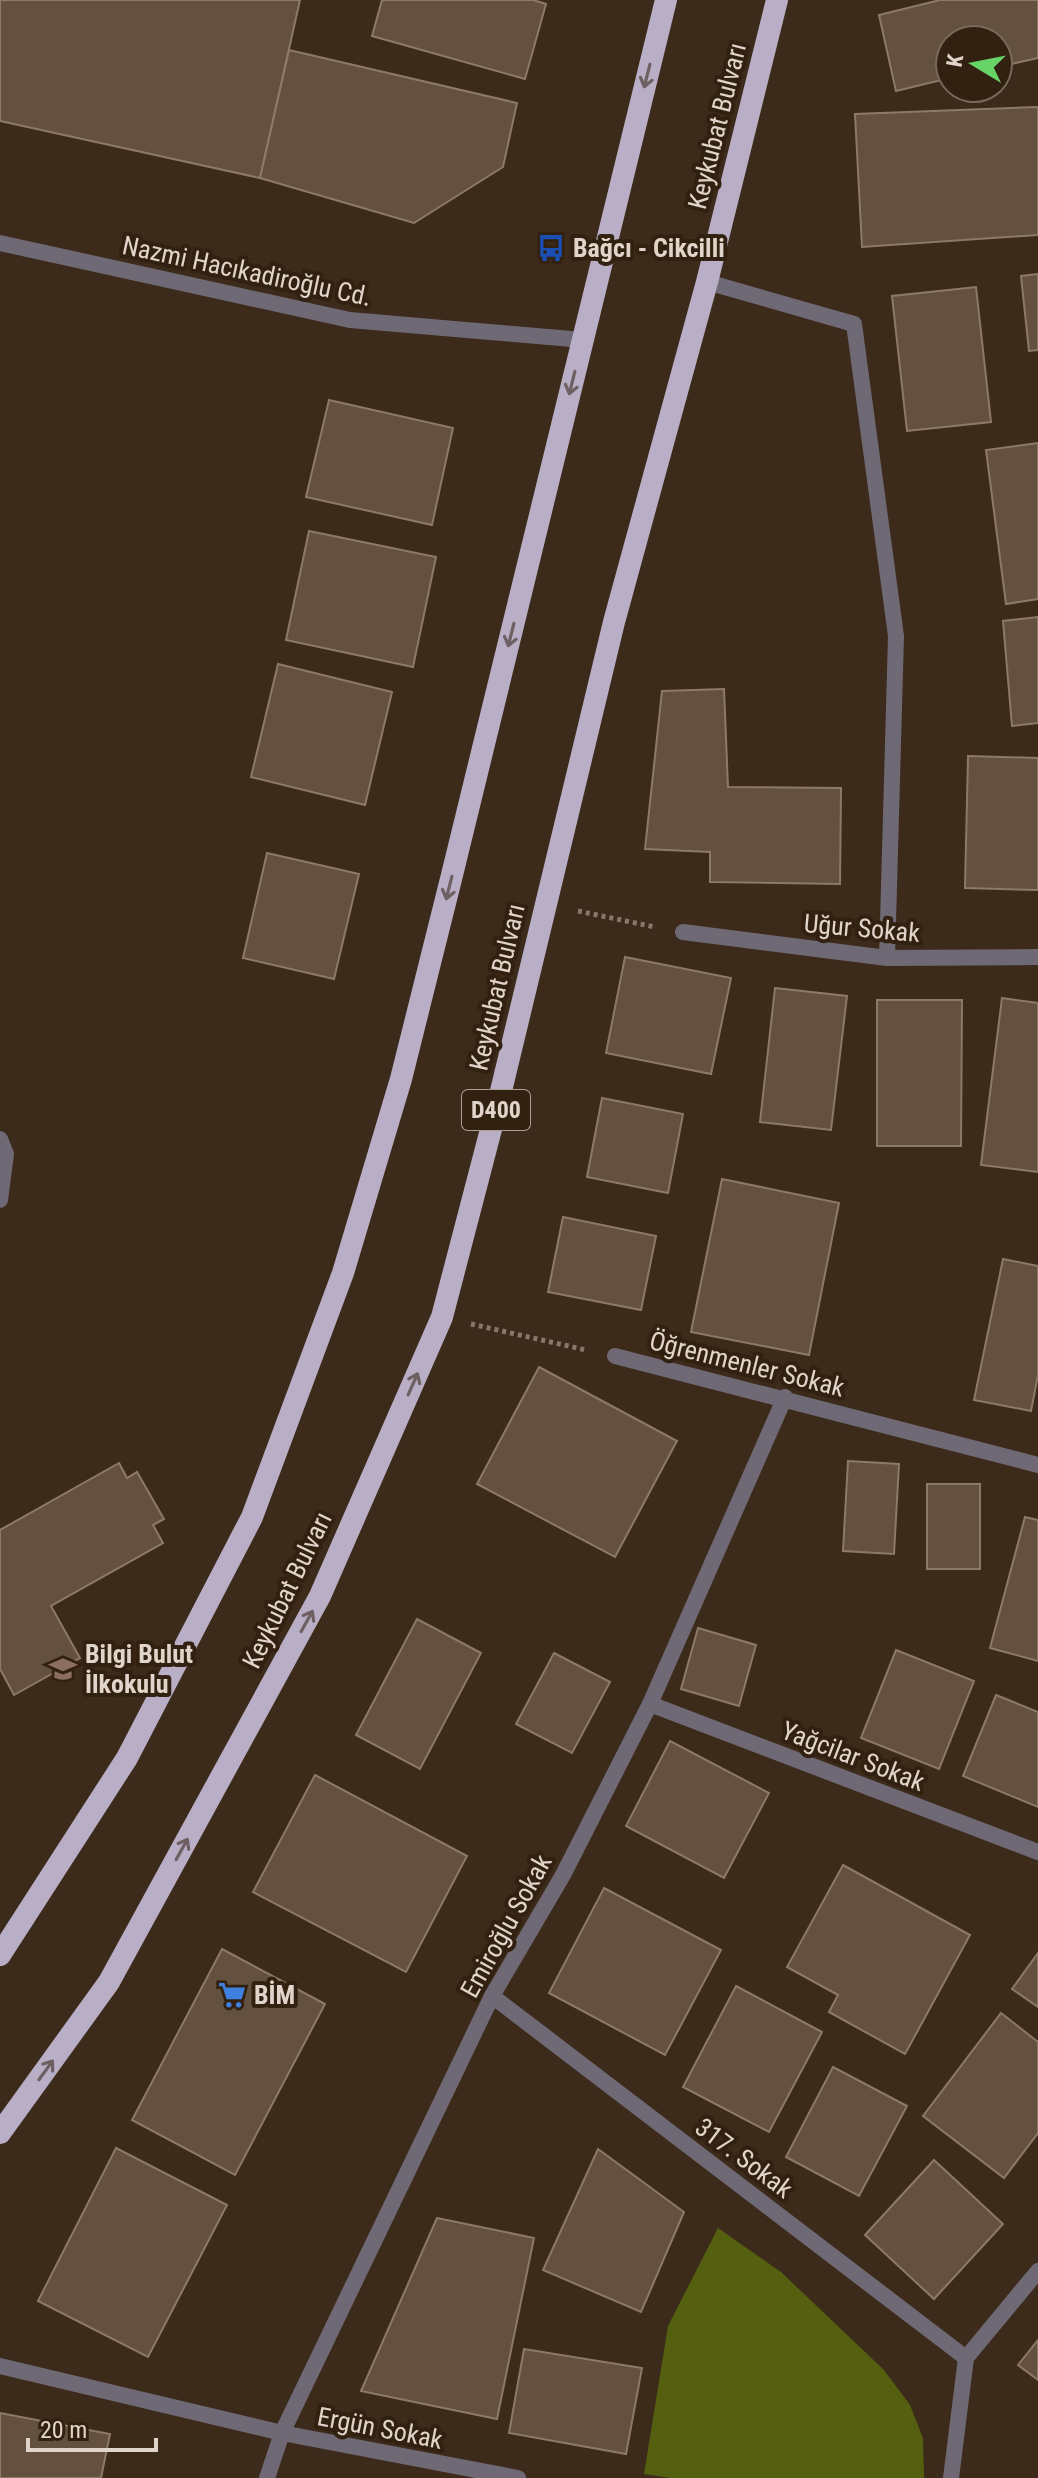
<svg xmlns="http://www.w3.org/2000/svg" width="1038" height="2478" font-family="'Roboto Condensed',sans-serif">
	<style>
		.green { fill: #54600f }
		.building { fill: #64503e; stroke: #8e7966; stroke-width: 2 }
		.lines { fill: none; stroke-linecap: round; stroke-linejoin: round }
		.path { stroke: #87786a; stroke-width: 5; stroke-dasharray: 4 4; stroke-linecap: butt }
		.minor { stroke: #6e6974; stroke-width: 16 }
		.trunk { stroke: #b8aec6; stroke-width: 22 }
		.oneway { stroke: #6e6062 }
		.labels { text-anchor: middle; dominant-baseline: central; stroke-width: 8; stroke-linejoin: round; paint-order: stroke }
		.shield { fill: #322110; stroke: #ac9f93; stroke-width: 2 }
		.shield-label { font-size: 24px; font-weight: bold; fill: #e1d5cb }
		.street-label { font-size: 26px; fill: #e1d5cb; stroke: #322110 }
		.poi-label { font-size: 26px; font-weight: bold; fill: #e1d5cb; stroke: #322110; text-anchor: start }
	</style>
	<rect width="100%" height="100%" fill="#3c2a1a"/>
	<!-- green -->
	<path class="green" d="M718 2228 781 2272 884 2370 910 2405 923 2438 924 2478H670L644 2474 668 2326Z"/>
	<!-- building -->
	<g class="building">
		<path d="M0 0H300L260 178 0 121Z"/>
		<path d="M382 0H533L546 4 525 79 372 36Z"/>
		<path d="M940 0H1038V58L998 67V40H950V78L896 91 879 15Z"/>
		<path d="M289 50 517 103 503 167 414 223 260 178Z"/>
		<path d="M1038 107V235L862 247 855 114Z"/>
		<path d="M1038 274V350L1029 351 1021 276Z"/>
		<path d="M976 287 991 422 907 431 892 296Z"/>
		<path d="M329 400 453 428 432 525 306 497Z"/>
		<path d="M1038 443V599L1006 604 986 450Z"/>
		<path d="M309 531 436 557 413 667 286 640Z"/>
		<path d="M1038 617V723L1012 726 1003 621Z"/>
		<path d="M278 664 392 692 365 805 251 777Z"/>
		<path d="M724 689 728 787 841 788 840 884 710 882V852L645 849 662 691Z"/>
		<path d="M968 756 1038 758V890L965 888Z"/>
		<path d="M267 853 359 874 334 979 243 958Z"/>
		<path d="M625 957 731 978 711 1074 606 1053Z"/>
		<path d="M775 988 847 996 831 1130 760 1122Z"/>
		<path d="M1002 998 1038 1003V1172L981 1165Z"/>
		<path d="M877 1000H962L961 1146H877Z"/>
		<path d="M602 1098 683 1114 668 1193 587 1177Z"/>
		<path d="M722 1179 839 1203 809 1355 691 1332Z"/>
		<path d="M563 1217 656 1236 641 1310 548 1292Z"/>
		<path d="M1003 1259 1038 1266V1375L1031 1411 974 1400Z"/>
		<path d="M539 1367 677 1441 615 1557 477 1484Z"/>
		<path d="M848 1461 899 1464 894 1554 843 1551Z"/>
		<path d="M119 1463 127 1478 137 1472 164 1519 153 1525 163 1543 51 1606 80 1658 14 1695 0 1669V1530Z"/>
		<rect x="927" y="1484" width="53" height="85"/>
		<path d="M1025 1517 1038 1520V1661L990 1648Z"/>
		<path d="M417 1619 481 1653 420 1769 356 1735Z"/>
		<path d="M698 1628 756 1645 739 1706 681 1689Z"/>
		<path d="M896 1650 974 1681 939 1769 861 1738Z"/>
		<path d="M554 1653 610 1682 572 1753 516 1724Z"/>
		<path d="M996 1695 1038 1712V1807L963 1776Z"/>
		<path d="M670 1741 769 1793 724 1878 626 1826Z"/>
		<path d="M315 1775 467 1856 406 1972 253 1892Z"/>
		<path d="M843 1865 970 1935 905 2054 829 2012 838 1995 787 1967Z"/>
		<path d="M604 1888 721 1950 665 2055 549 1993Z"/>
		<path d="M222 1949 325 2004 235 2175 132 2120Z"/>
		<path d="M1038 1953V2007L1012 1989Z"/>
		<path d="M736 1986 822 2032 769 2132 683 2087Z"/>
		<path d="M1001 2013 1038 2042V2133L1004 2178 923 2116Z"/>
		<path d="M833 2067 907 2106 859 2196 786 2157Z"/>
		<path d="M116 2148 227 2205 148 2357 38 2301Z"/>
		<path d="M598 2149 684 2212 641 2312 543 2270Z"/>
		<path d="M934 2160 1003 2224 934 2299 865 2235Z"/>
		<path d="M437 2218 534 2238 497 2419 361 2391Z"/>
		<path d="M1038 2340V2380L1018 2365Z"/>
		<path d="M524 2349 642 2368 626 2454 509 2433Z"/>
		<path d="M0 2413 110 2434 101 2478H0Z"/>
	</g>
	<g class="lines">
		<!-- path -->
		<g class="path">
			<path d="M578 911 655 927"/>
			<path d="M471 1324 586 1350"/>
		</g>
		<!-- minor -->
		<g class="minor">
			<path d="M0 243 350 320 583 340"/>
			<path d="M707 282 854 324 896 636 887 958"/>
			<path d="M683 932 887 958 1038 957"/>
			<path d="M0 1139 6 1154 0 1200"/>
			<path d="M615 1356 1038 1465"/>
			<path d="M650 1704 1038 1852"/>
			<path d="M492 1996 966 2358"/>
			<path d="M0 2366 282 2433 518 2478"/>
			<path d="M267 2478 282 2433 492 1996 563 1875 650 1704 785 1397"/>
			<path d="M951 2478 966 2358 1038 2271"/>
		</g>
		<!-- trunk -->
		<g class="trunk">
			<path d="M0 1955 127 1758 252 1517 343 1273 401 1079 452 875 666 0"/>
			<path d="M0 2133 109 1982 320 1596 442 1317 501 1091 614 622 707 282 777 0"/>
		</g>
	</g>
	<!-- one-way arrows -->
	<defs><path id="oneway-shaft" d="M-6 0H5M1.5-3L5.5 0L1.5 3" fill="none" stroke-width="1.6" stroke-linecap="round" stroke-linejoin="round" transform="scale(2)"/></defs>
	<g class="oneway">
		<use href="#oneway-shaft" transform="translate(647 76) rotate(104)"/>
		<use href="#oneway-shaft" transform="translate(572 383) rotate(104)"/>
		<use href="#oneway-shaft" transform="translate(511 635) rotate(104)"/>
		<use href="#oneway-shaft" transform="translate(449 888) rotate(104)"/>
		<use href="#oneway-shaft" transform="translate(413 1384) rotate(-66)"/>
		<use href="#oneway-shaft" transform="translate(307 1621) rotate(-61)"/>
		<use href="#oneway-shaft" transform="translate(182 1849) rotate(-61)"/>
		<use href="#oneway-shaft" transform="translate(46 2070) rotate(-54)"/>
	</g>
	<!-- icons -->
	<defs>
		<g id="bus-bare" transform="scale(2.16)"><path d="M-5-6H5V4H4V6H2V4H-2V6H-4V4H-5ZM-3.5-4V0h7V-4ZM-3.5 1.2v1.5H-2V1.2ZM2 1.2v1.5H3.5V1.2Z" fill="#1a4fb4" stroke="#322110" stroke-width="2.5" paint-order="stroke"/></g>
		<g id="school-bare" transform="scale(2.16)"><path d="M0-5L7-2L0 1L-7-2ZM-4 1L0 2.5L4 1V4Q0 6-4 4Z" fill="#8d6e63" stroke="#322110" stroke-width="2.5" paint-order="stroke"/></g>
		<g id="supermarket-bare" transform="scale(2.16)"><path d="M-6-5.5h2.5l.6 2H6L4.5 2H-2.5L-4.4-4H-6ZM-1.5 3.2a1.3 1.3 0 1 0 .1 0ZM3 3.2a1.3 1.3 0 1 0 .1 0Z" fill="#3f7fe0" stroke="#322110" stroke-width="2.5" paint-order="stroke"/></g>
	</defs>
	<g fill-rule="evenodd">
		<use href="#bus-bare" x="551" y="248"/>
		<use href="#school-bare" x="63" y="1669"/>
		<use href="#supermarket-bare" x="232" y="1995"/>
	</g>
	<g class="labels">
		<!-- shield labels -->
		<rect class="shield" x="462" y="1090" width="68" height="40" rx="6"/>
		<g class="shield-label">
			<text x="496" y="1110">D400</text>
		</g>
		<!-- street labels -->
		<g class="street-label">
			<text transform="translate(717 126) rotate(-76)">Keykubat Bulvarı</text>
			<text transform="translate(247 271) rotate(12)">Nazmi Hacıkadiroğlu Cd.</text>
			<text transform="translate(862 928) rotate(5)">Uğur Sokak</text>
			<text transform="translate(497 987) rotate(-77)">Keykubat Bulvarı</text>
			<text transform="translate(747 1364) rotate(14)">Öğrenmenler Sokak</text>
			<text transform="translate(287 1590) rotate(-64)">Keykubat Bulvarı</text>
			<text transform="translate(853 1756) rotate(21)">Yağcilar Sokak</text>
			<text transform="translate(506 1926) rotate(-61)">Emiroğlu Sokak</text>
			<text transform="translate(744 2158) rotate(37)">317. Sokak</text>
			<text transform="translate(380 2428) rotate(11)">Ergün Sokak</text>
		</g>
		<!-- poi labels -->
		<g class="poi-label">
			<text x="573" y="248">Bağcı - Cikcilli</text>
			<text x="85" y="1654">Bilgi Bulut<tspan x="85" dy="30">İlkokulu</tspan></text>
			<text x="254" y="1995">BİM</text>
		</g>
	</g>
	<!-- north arrow -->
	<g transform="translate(974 64) rotate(280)"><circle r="38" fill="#322110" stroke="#78695b" stroke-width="2"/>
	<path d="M0-6L14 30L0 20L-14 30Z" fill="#66d466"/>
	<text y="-12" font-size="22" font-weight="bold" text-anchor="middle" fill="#e1d5cb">K</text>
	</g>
	<!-- scale -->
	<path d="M28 2438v12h128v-12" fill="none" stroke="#e1d5cb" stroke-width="4"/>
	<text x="40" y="2438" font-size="24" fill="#e1d5cb" stroke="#322110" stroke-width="6" paint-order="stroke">20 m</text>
</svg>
